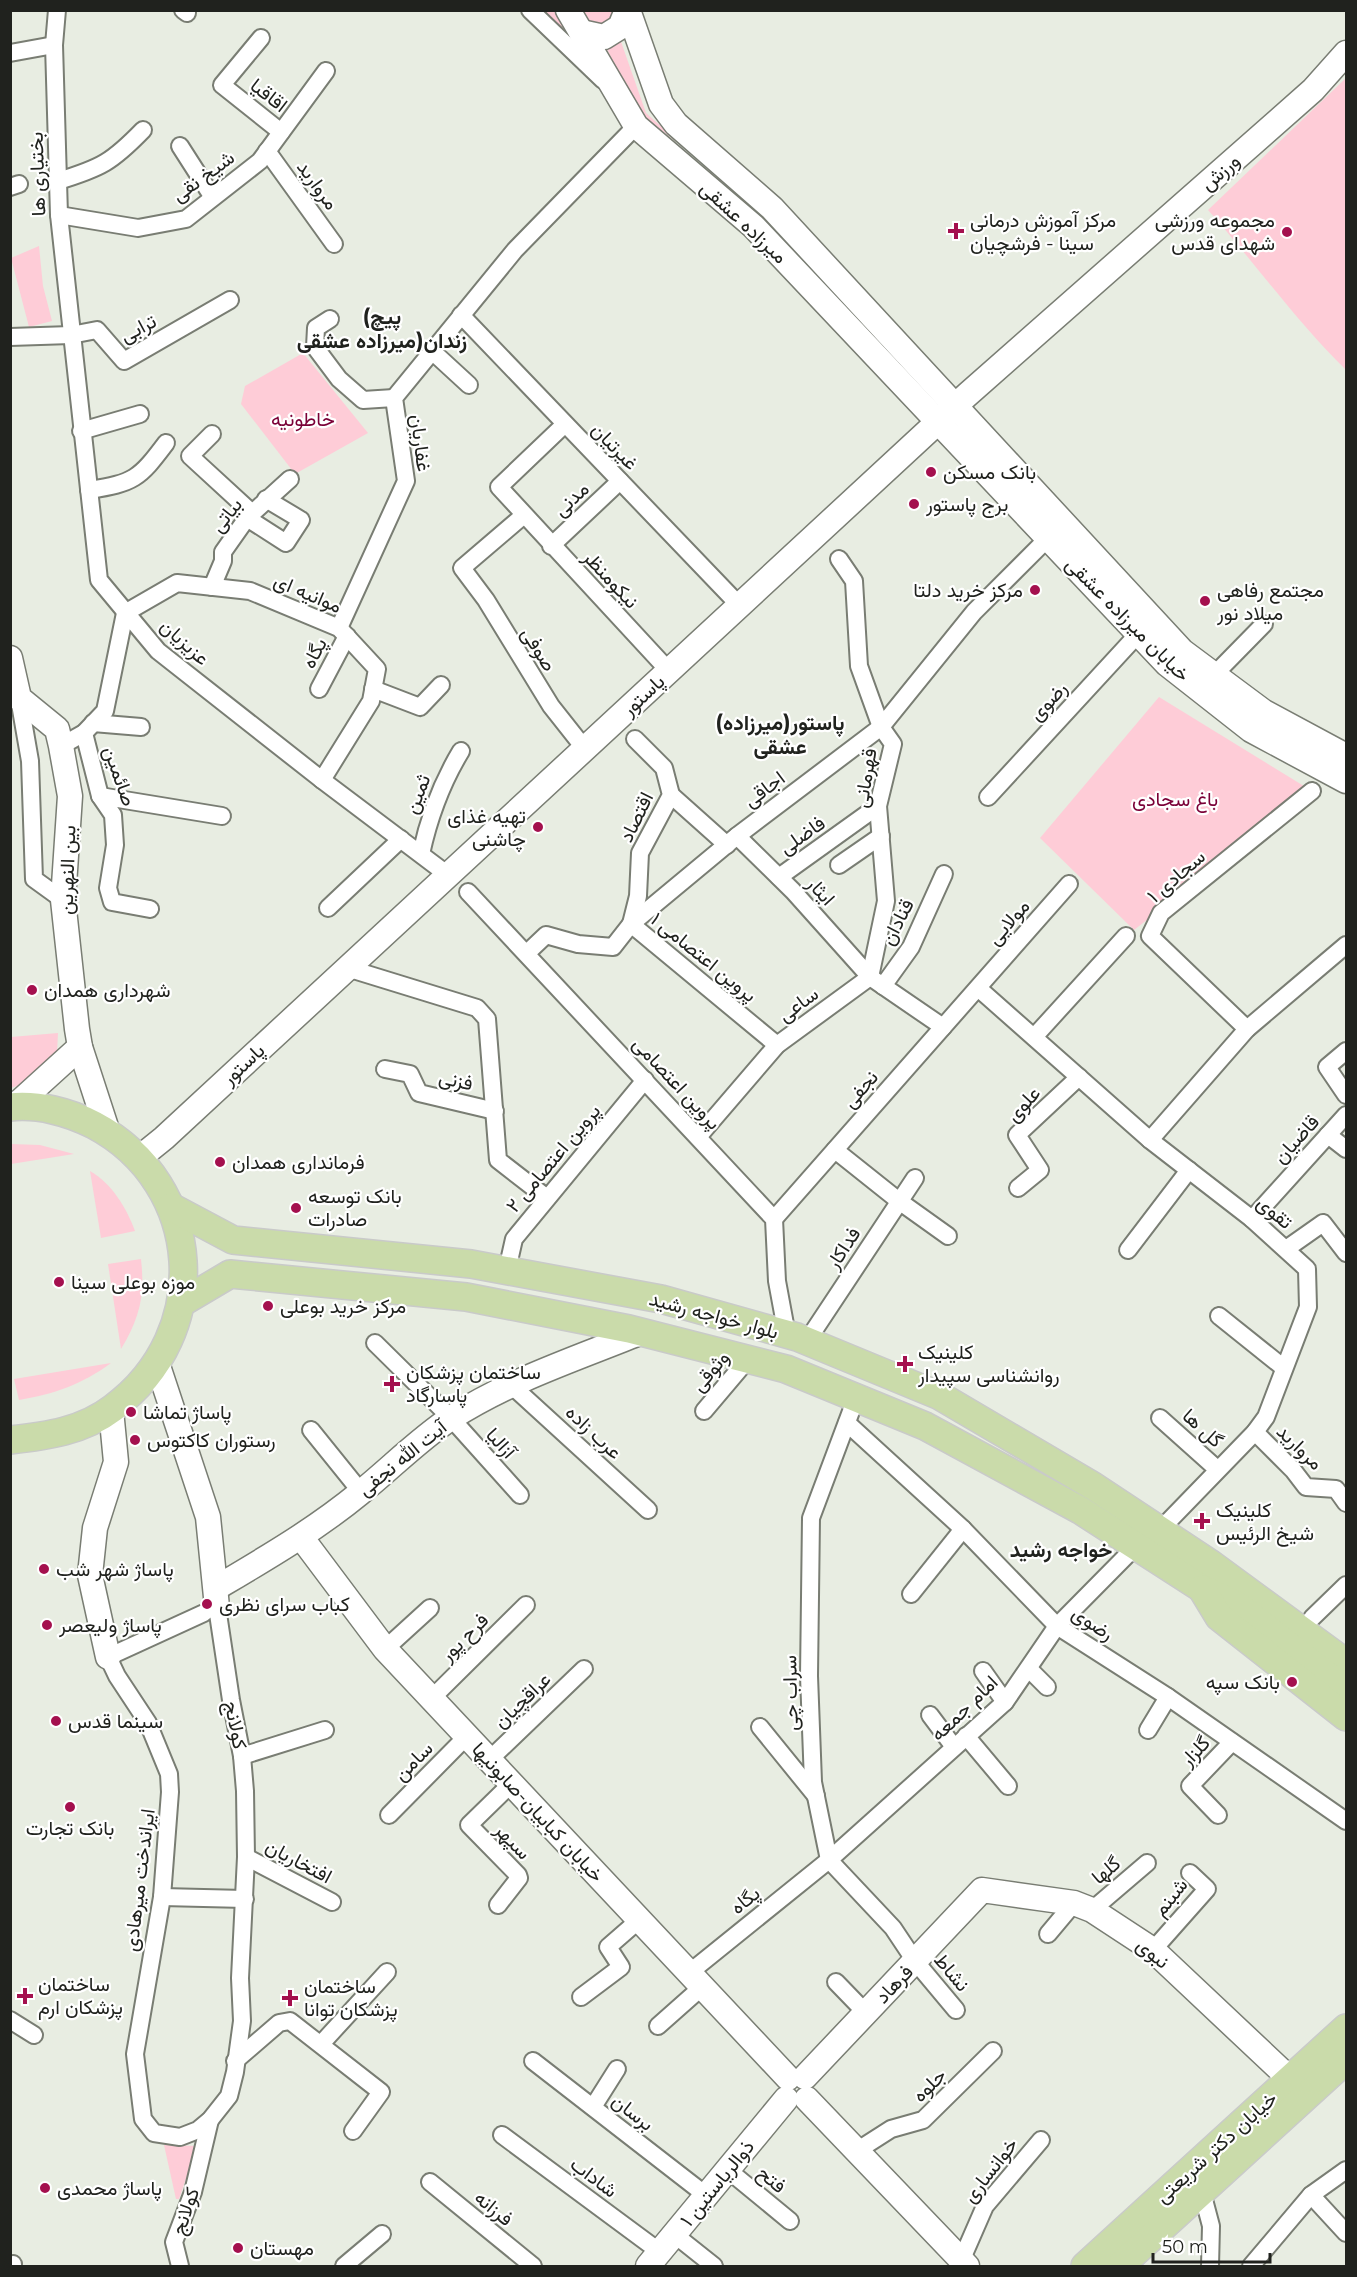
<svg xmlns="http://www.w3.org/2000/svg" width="1357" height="2277" font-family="Montserrat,Vazirmatn,sans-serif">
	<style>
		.green { fill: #feccd7 }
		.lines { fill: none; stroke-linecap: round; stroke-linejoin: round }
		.street-casing { stroke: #797d73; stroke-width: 20 }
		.secondary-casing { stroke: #797d73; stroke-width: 27 }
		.primary-casing { stroke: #c9cac9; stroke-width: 30 }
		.street { stroke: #fff; stroke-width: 16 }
		.secondary { stroke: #fff; stroke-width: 24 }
		.primary { stroke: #cadbaa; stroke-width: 27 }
		.poi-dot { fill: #a4104e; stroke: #fff; stroke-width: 2 }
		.labels { text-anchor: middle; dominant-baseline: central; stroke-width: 4.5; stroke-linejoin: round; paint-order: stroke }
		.street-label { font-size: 20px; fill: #20221e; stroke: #fff }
		.poi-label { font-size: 20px; fill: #20221e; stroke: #fff; text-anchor: start }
		.park-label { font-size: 20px; fill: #7a0037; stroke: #fff }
		.neighbourhood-label { font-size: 21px; font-weight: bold; fill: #20221e; stroke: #fff }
	</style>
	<rect width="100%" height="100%" fill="#e8ede2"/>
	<!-- green -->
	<g class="green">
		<path d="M542 11H556L566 32 543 13Z"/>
		<path d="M577 11H616L614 16 605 25H589Z"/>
		<path d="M619 36 646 113 697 158 637 111 604 43Z"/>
		<path d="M1346 78V370C1296 321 1255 263 1208 210Z"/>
		<path d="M39 246 43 286 52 321 29 327 11 258Z"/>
		<path d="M303 353 368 433 295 474 241 404 245 386Z"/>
		<path d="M1159 697 1312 791 1134 930 1040 838Z"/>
		<path d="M58 1033 57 1053 20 1085 11 1088V1037Z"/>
		<path d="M11 1144 40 1145 74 1154 11 1164Z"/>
		<path d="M90 1171C112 1184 126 1207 135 1231L101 1238Z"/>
		<path d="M141 1259C145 1296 140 1317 121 1349L108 1264Z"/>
		<path d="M111 1363C81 1385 54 1394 19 1400L14 1379Z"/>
		<path d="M164 2145 197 2146 179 2199H176Z"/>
	</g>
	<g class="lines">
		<!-- street casing -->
		<g class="street-casing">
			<g id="street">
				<path d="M57 10 54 45 59 215 99 580 158 651 322 780 448 875"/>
				<path d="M183 10 187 13"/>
				<path d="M530 10 603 80"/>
				<path d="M261 38 222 85 281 132"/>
				<path d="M10 53 54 45"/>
				<path d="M180 146 212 196"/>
				<path d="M267 151 334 244"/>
				<path d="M58 181C101 168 112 162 143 130"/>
				<path d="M10 187 19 184"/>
				<path d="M59 215 138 228 186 219 260 161 326 71"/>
				<path d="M461 315 740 606"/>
				<path d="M330 319 316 328 315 347 339 379 363 400 394 398"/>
				<path d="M10 337 71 335 97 330 124 361 230 300"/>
				<path d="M432 351 469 385"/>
				<path d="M565 424 499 487 669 671"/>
				<path d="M81 431 140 414"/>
				<path d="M212 434 190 456 252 513"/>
				<path d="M89 490C134 483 139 479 166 443"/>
				<path d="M524 515 462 568 486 600 551 706 585 749"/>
				<path d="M247 518 286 543 301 520 266 499"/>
				<path d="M551 546 620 481"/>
				<path d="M839 559 854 581 859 666 881 727 893 744 878 806 886 901 870 977"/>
				<path d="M212 587 223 561V552L247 518 290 479"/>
				<path d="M339 628 406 481 394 398 515 250 636 126"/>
				<path d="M1214 675 1264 624"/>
				<path d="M319 689 347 636"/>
				<path d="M373 689 420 707 441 685"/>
				<path d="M19 698 30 761 34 879 63 900"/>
				<path d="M93 723 141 727"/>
				<path d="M84 733 100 796 113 815 115 845 108 888 112 902 150 909"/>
				<path d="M61 746 84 733 105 711 125 613 177 583 250 591 339 628 377 669 371 701 322 780"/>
				<path d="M671 795 727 845"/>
				<path d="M100 796 222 816"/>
				<path d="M988 797 1139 633"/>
				<path d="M737 836 793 891 870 977 943 1027"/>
				<path d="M421 854C429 817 441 784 461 751"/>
				<path d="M839 865 881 836"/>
				<path d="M779 877 878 806"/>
				<path d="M468 892 774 1219 777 1281 787 1335"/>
				<path d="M328 908 401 839"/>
				<path d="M631 924 638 896 640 853 671 795 664 768 635 739"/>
				<path d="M631 924 777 1045"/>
				<path d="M527 953 546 935 578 944 613 947 631 924 737 836 881 727 974 612 1048 538"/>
				<path d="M347 968 477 1008 487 1019 498 1160 547 1198"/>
				<path d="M883 986 911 947 944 874"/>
				<path d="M978 988 1150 1140 1252 1219 1307 1269 1308 1307 1266 1417 1255 1432 1160 1530"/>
				<path d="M1247 1029 1150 936 1161 913 1312 791"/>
				<path d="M1034 1037 1126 936"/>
				<path d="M1346 1051 1327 1067 1346 1095"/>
				<path d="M385 1069 410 1074 419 1093 495 1111"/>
				<path d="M1328 1135 1346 1149"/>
				<path d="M698 1137 777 1045 870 977"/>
				<path d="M1150 1140 1247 1029 1346 945"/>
				<path d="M835 1150 899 1201 948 1236"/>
				<path d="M1018 1188 1040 1170 1017 1135 1079 1077"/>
				<path d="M774 1219 1069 884"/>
				<path d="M1252 1219 1346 1115"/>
				<path d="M1286 1249 1323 1223 1346 1253"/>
				<path d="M1128 1250 1189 1170"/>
				<path d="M507 1270 514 1239 645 1080"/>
				<path d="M1219 1316 1284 1368"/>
				<path d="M807 1341 915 1178"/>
				<path d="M375 1343 451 1418 520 1495"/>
				<path d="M511 1385 648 1510"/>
				<path d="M856 1398 811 1518 809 1676 813 1782 829 1860 893 1928 915 1961 956 2010"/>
				<path d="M704 1411 748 1359"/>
				<path d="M1160 1418 1217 1469"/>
				<path d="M847 1423 963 1529 1057 1626 1168 1697 1346 1821"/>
				<path d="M311 1430 361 1492"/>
				<path d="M1255 1432 1293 1470 1306 1487 1336 1489 1346 1503"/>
				<path d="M911 1594 963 1529"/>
				<path d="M204 1613 108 1657 117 1676 148 1723 169 1774 170 1792 162 1897 135 2054 143 2119 154 2133 180 2137 198 2130 210 2120 229 2096 235 2072 242 2021 240 1978 246 1857 245 1791 242 1756 231 1700 217 1607"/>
				<path d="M1312 1618 1346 1585"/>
				<path d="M385 1649 430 1608"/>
				<path d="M1029 1669 1047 1687"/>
				<path d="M983 1671 1005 1702"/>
				<path d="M432 1698 526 1605"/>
				<path d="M930 1715 954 1747"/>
				<path d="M760 1727 816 1796"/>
				<path d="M1148 1730 1168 1697"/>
				<path d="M966 1736 1008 1786"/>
				<path d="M242 1756 325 1730"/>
				<path d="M489 1760 584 1669"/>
				<path d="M389 1815 467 1736"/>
				<path d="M1218 1815 1190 1786 1232 1742"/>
				<path d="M246 1857 332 1902"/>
				<path d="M162 1897 245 1899"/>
				<path d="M498 1905 519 1878 518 1875 469 1825 511 1784"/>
				<path d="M1092 1910 1147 1863"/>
				<path d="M1048 1934 1074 1903"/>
				<path d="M1153 1950 1207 1889 1190 1873"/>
				<path d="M689 1973 829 1860 1005 1702 1057 1626 1137 1545"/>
				<path d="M836 1982 866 2013"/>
				<path d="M581 1997 621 1967 608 1947 639 1920"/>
				<path d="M10 2020 34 2035"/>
				<path d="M658 2026 702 1987"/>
				<path d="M321 2044 387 1972"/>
				<path d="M235 2061 279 2023 290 2021 381 2092 353 2131"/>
				<path d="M533 2061 707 2196"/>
				<path d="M593 2107 617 2069"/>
				<path d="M502 2135 660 2252"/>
				<path d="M855 2152 891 2129 923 2120 993 2051"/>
				<path d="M728 2170 790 2221"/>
				<path d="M430 2182 533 2266"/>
				<path d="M1202 2192 1211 2226 1210 2266"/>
				<path d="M1311 2195 1346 2233"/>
				<path d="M675 2235 714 2266"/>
				<path d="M961 2261 985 2206 1041 2140"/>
				<path d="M12 2266 13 2264"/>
				<path d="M180 2266 174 2242 193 2192 210 2120"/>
				<path d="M344 2266 382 2234"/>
				<path d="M1251 2266 1311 2195 1346 2170"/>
			</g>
		</g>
		<!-- secondary casing -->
		<g class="secondary-casing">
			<g id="secondary">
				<path d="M568 10 636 126 753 226 1167 664 1251 730 1346 781"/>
				<path d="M628 10 661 104 676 124 772 208 1182 651 1264 712 1346 756"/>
				<path d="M581 32 604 37 620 27 627 10"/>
				<path d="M10 658 19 698 57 729 61 746 70 796 63 900 77 1029 80 1047 108 1133"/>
				<path d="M15 1106 80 1047"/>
				<path d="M138 1159 164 1138 967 395 1313 90 1346 53"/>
				<path d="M157 1363 208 1517 217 1607"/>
				<path d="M301 1537 385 1649 788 2078"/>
				<path d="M216 1588C265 1559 315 1530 360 1493 391 1468 418 1440 451 1418 510 1380 578 1358 642 1332"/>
				<path d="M108 1657 90 1575 95 1528 116 1462 111 1410"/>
				<path d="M805 2077 982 1890 1074 1903 1092 1910 1153 1950 1290 2079"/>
				<path d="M807 2099 967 2266"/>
				<path d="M648 2266 786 2099"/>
			</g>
		</g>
		<!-- primary casing -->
		<g class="primary-casing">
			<g id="primary">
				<path d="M10 1107C38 1104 69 1112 94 1125 205 1184 214 1334 113 1408 83 1431 47 1436 10 1440"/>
				<path d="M171 1207 233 1240 471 1264 661 1299 797 1337 940 1396 1093 1486 1211 1564 1346 1663"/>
				<path d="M181 1303 230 1274 466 1297 629 1329 786 1369 925 1426 1080 1510 1201 1588 1238 1606 1346 1690"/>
				<path d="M1202 1589 1219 1617 1346 1717"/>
				<path d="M1085 2266 1346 2028"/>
				<path d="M1120 2266 1346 2060"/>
			</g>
		</g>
		<!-- street -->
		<use href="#street" class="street"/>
		<!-- secondary -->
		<use href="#secondary" class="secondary"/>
		<!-- primary -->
		<use href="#primary" class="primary"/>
	</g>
	<!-- markers -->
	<g class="poi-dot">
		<path d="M953 222h6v6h6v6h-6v6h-6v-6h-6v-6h6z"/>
		<circle cx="1287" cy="232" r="6"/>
		<circle cx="931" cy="472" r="6"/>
		<circle cx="914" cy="504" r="6"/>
		<circle cx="1035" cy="590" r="6"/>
		<circle cx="1205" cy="601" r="6"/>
		<circle cx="538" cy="827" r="6"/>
		<circle cx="32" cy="990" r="6"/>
		<circle cx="220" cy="1162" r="6"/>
		<circle cx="296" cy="1208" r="6"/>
		<circle cx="59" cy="1282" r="6"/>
		<circle cx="268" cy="1306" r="6"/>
		<path d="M902 1355h6v6h6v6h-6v6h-6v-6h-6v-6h6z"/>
		<path d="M389 1375h6v6h6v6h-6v6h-6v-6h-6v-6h6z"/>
		<circle cx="131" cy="1412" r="6"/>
		<circle cx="135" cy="1440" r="6"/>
		<path d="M1199 1512h6v6h6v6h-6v6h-6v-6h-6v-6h6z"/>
		<circle cx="44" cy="1569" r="6"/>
		<circle cx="207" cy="1604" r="6"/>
		<circle cx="47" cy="1625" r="6"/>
		<circle cx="1292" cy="1682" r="6"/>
		<circle cx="56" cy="1721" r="6"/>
		<circle cx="70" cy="1807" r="6"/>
		<path d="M22 1987h6v6h6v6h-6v6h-6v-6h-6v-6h6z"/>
		<path d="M287 1989h6v6h6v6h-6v6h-6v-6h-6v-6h6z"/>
		<circle cx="45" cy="2188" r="6"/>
		<circle cx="238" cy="2248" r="6"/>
	</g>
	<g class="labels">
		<!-- street labels -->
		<g class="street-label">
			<text transform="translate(269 95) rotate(38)">اقاقیا</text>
			<text transform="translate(1220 172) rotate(-41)">ورزش</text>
			<text transform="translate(37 174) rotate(-92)">بختیاری ها</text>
			<text transform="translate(203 176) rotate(-36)">شیخ نقی</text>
			<text transform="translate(318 185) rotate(54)">مروارید</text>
			<text transform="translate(744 222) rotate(43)">میرزاده عشقی</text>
			<text transform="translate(138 328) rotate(-28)">ترابی</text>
			<text transform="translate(421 443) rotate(83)">غفاریان</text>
			<text transform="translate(615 446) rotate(46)">غیرتیان</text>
			<text transform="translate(571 499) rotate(-43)">مدنی</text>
			<text transform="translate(226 515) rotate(-52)">بیاتی</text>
			<text transform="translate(611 579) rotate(47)">نیکومنظر</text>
			<text transform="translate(308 593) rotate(23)">موانیه ای</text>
			<text transform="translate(1128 619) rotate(45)">خیابان میرزاده عشقی</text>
			<text transform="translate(185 642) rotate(42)">عزیزیان</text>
			<text transform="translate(539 649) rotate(58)">صوفی</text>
			<text transform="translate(314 653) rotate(-62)">پگاه</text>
			<text transform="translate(643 695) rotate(-43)">پاستور</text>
			<text transform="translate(1048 701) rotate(-47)">رضوی</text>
			<text transform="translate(120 776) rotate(71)">صائمین</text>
			<text transform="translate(865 778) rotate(-81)">قهرمانی</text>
			<text transform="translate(764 789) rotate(-37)">اجاقی</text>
			<text transform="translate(417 794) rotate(-69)">ثمین</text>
			<text transform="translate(636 817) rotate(-64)">اقتصاد</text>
			<text transform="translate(802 835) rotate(-35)">فاضلی</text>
			<text transform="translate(67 870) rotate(-88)">بین النهرین</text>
			<text transform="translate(1176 876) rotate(-41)">سجادی ۱</text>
			<text transform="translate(821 891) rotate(48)">ایثار</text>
			<text transform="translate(897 922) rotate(-63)">قنادان</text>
			<text transform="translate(1008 922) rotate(-49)">مولایی</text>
			<text transform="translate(704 957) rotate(39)">پروین اعتصامی ۱</text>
			<text transform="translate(798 1004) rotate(-36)">ساعی</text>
			<text transform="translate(243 1064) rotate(-43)">پاستور</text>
			<text transform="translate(456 1080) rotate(13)">فزنی</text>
			<text transform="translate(677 1083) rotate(47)">پروین اعتصامی</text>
			<text transform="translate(860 1089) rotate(-49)">نجفی</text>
			<text transform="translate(1023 1104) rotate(-48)">علوی</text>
			<text transform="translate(1296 1139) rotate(-48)">قاضیان</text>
			<text transform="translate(553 1158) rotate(-50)">پروین اعتصامی ۲</text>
			<text transform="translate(1275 1212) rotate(40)">تقوی</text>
			<text transform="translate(843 1248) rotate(-57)">فداکار</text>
			<text transform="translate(714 1315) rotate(15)">بلوار خواجه رشید</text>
			<text transform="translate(710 1371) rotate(-50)">وثوقی</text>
			<text transform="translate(1203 1428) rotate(42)">گل ها</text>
			<text transform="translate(594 1432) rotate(43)">عرب زاده</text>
			<text transform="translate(501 1443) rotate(48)">آزالیا</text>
			<text transform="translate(1300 1447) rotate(44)">مروارید</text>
			<text transform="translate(402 1458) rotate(-39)">آیت الله نجفی</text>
			<text transform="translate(1093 1623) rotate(33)">رضوی</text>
			<text transform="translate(464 1637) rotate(-45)">فرح پور</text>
			<text transform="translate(790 1693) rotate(-91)">سراب چی</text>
			<text transform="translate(522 1700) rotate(-44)">عراقچیان</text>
			<text transform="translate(964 1708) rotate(-44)">امام جمعه</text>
			<text transform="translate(236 1725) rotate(79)">کولانج</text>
			<text transform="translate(1195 1751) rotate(-47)">گلزار</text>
			<text transform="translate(413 1761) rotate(-45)">سامن</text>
			<text transform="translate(538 1812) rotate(47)">خیابان کبابیان-صابونیها</text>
			<text transform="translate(513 1841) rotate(46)">سپهر</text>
			<text transform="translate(299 1861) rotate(28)">افتخاریان</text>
			<text transform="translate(1106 1870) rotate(-40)">گلها</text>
			<text transform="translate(139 1880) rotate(-83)">ایراندخت میرهادی</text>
			<text transform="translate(1170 1897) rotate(-51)">شبنم</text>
			<text transform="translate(745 1900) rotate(-39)">پگاه</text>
			<text transform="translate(1153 1953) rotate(39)">نبوی</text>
			<text transform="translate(952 1972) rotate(50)">نشاط</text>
			<text transform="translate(894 1984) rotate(-46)">فرهاد</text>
			<text transform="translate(929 2085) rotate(-45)">جلوه</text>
			<text transform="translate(633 2112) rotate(38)">برسان</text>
			<text transform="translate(1216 2147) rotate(-42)">خیابان دکتر شریعتی</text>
			<text transform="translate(990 2170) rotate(-52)">خوانساری</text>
			<text transform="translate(594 2177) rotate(37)">شاداب</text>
			<text transform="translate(772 2179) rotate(40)">فتح</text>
			<text transform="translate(717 2183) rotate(-51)">ذوالریاستین ۱</text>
			<text transform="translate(494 2208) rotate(39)">فرزانه</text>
			<text transform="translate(185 2211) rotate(-71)">کولانج</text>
		</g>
		<!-- poi labels -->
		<g class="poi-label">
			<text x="970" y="220">مرکز آموزش درمانی<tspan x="970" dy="23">سینا - فرشچیان</tspan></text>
			<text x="1275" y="220" text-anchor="end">مجموعه ورزشی<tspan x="1275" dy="23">شهدای قدس</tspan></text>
			<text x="943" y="472">بانک مسکن</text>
			<text x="926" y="504">برج پاستور</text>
			<text x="1023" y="590" text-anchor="end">مرکز خرید دلتا</text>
			<text x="1217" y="590">مجتمع رفاهی<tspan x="1217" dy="23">میلاد نور</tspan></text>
			<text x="526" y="816" text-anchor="end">تهیه غذای<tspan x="526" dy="23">چاشنی</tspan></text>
			<text x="44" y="990">شهرداری همدان</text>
			<text x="232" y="1162">فرمانداری همدان</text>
			<text x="308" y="1196">بانک توسعه<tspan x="308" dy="23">صادرات</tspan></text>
			<text x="71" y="1282">موزه بوعلی سینا</text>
			<text x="280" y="1306">مرکز خرید بوعلی</text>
			<text x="918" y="1352">کلینیک<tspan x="918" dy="23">روانشناسی سپیدار</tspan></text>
			<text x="406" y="1372">ساختمان پزشکان<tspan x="406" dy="23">پاسارگاد</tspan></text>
			<text x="143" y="1412">پاساژ تماشا</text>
			<text x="147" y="1440">رستوران کاکتوس</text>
			<text x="1216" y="1510">کلینیک<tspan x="1216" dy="23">شیخ الرئیس</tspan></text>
			<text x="56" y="1569">پاساژ شهر شب</text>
			<text x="219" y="1604">کباب سرای نظری</text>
			<text x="59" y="1625">پاساژ ولیعصر</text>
			<text x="1280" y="1682" text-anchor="end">بانک سپه</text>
			<text x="68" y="1721">سینما قدس</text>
			<text x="70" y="1828" text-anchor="middle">بانک تجارت</text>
			<text x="38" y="1984">ساختمان<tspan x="38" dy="23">پزشکان ارم</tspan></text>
			<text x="304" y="1986">ساختمان<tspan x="304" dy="23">پزشکان توانا</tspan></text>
			<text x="57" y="2188">پاساژ محمدی</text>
			<text x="250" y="2248">مهستان</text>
		</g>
		<!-- park labels -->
		<g class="park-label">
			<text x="303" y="419">خاطونیه</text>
			<text x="1175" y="799">باغ سجادی</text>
		</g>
		<!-- neighbourhood labels -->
		<g class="neighbourhood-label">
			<text x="382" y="316">(پیچ<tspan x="382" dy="24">زندان(میرزاده عشقی</tspan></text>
			<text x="780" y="722">(پاستور(میرزاده<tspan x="780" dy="24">عشقی</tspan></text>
			<text x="1061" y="1549">خواجه رشید</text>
		</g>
	</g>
	<!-- border -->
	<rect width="1357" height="2277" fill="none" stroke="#20221e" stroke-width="24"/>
	<!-- scale -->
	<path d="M1153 2253v9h117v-9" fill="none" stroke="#20221e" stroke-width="3"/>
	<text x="1162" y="2253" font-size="18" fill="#20221e" stroke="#ffffff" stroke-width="4.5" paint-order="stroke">50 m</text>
</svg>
